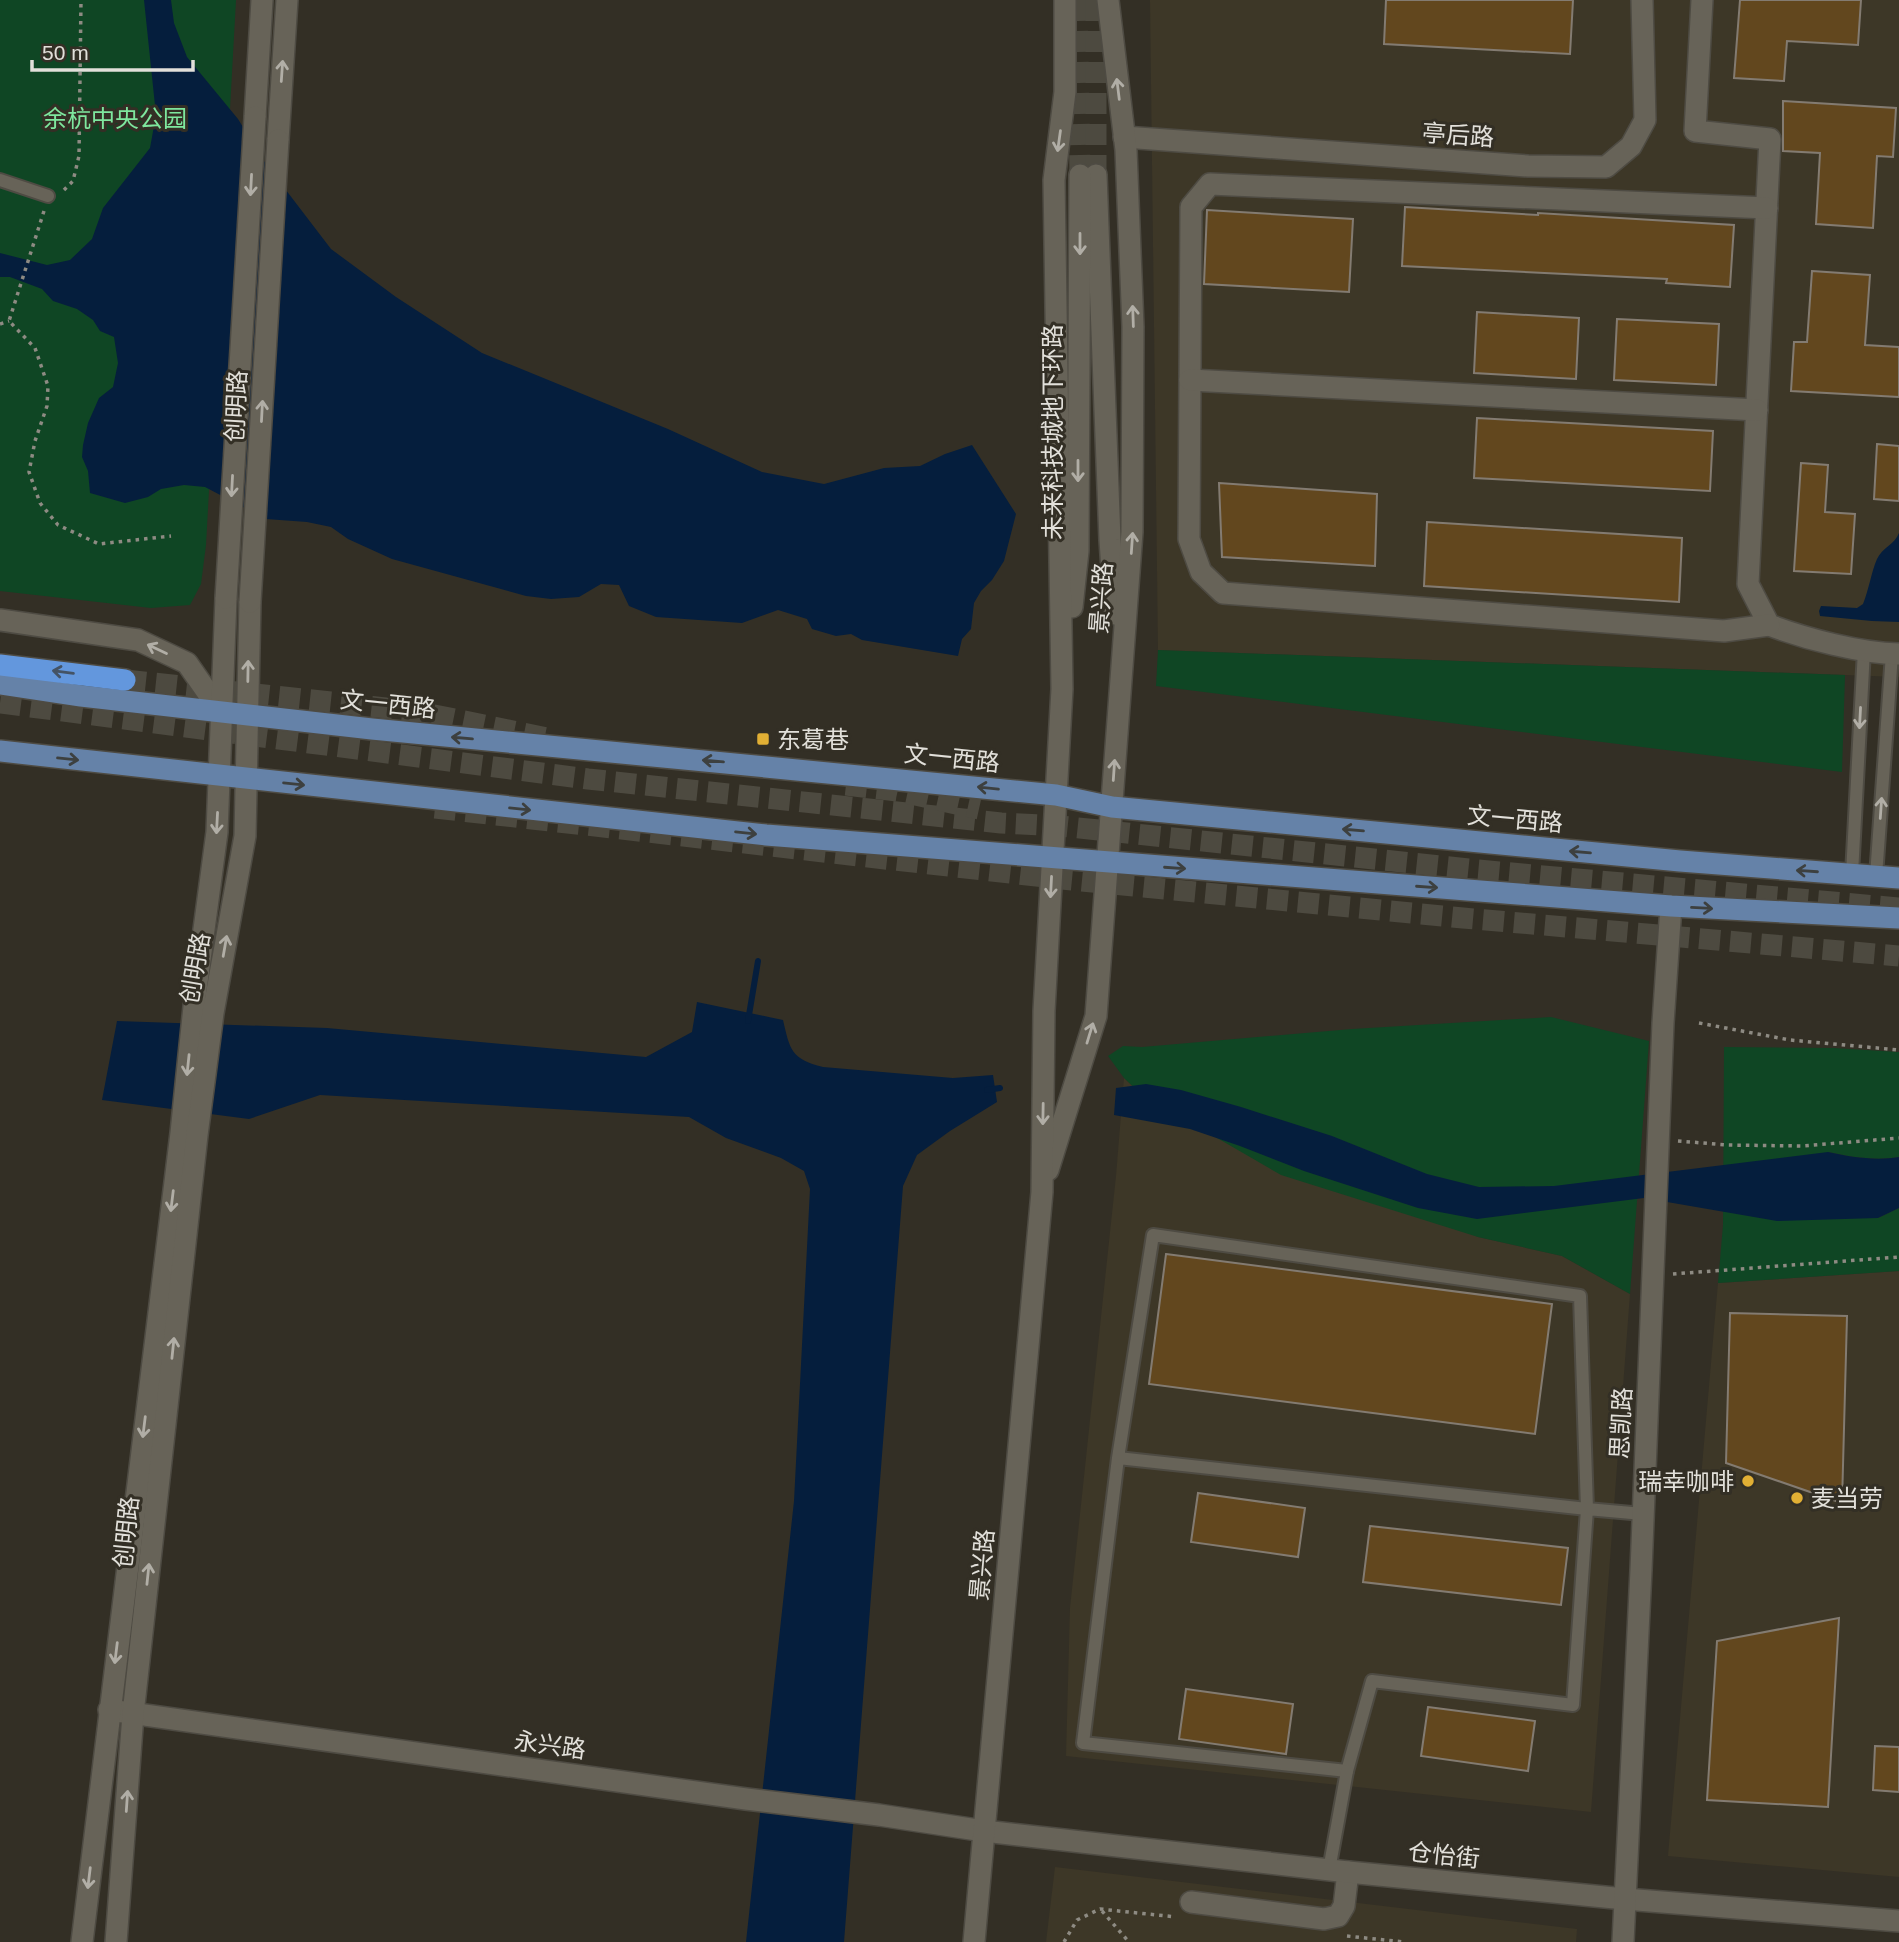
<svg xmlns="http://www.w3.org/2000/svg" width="1899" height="1942" font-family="Helvetica,'Noto Sans SC',sans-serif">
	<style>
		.built { fill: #3d3727 }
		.green { fill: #0f4624 }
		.water { fill: #051e3d }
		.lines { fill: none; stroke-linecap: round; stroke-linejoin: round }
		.stream { stroke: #051e3d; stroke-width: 6 }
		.building { fill: #62471e; stroke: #837b71; stroke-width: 2 }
		.secondary-tunnel { stroke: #4d4a40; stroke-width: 21; stroke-dasharray: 21 10; stroke-linecap: butt }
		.highway-tunnel { stroke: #4d4a40; stroke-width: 21; stroke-dasharray: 21 10; stroke-linecap: butt }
		.lane-casing { stroke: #4e4b43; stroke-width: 16 }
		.street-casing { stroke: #4e4b43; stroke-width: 24 }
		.secondary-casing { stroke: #4e4b43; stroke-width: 24 }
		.primary-casing { stroke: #4e4b43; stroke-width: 24 }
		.highway-casing { stroke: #4e4b43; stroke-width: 24 }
		.path { stroke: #8e8b83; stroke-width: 3.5; stroke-dasharray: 3.5 5; stroke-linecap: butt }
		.lane { stroke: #676358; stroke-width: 12 }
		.street { stroke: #676358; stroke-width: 21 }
		.secondary { stroke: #676358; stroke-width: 21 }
		.primary { stroke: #6582a8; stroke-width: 21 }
		.highway { stroke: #6397dd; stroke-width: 21 }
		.secondary-bridge-casing { stroke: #4e4b43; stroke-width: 24; stroke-linecap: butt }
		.secondary-bridge { stroke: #676358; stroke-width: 21 }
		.oneway { stroke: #b1aea6 }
		.oneway2 { stroke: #445365 }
		.oneway3 { stroke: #3d403f }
		.poi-dot { fill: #e1af34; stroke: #332f25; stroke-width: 2.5 }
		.labels { text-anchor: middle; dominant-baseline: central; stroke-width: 6; stroke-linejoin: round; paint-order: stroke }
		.park-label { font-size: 24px; fill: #7ee79e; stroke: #332f25 }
		.street-label { font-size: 24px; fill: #e2e0da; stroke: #332f25 }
		.poi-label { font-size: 24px; fill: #e2e0da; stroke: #332f25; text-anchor: start }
	</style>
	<rect width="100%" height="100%" fill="#332f25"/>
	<!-- built -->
	<g class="built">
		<path d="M1150 0H1899V677L1158 650Z"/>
		<path d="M1124 1078 1141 1094 1478 1237 1562 1256 1630 1294 1591 1812 1066 1756 1070 1608 1116 1176Z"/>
		<path d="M1899 1271V1877L1668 1856 1718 1283Z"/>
		<path d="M1055 1867 1577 1929 1576 1942H1046Z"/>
	</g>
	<!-- green -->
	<g class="green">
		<path d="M0 0H236L206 545 201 584 190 605 151 608 0 591Z"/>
		<path d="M1158 650 1845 675 1842 772 1156 686Z"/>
		<path d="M1551 1017 1649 1041 1630 1294 1562 1256 1478 1237 1281 1175 1141 1094 1124 1078 1108 1056 1123 1046 1142 1047 1352 1029Z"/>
		<path d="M1724 1047 1833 1048 1899 1052V1157C1875 1161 1851 1157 1828 1152L1878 1218 1899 1208V1271L1718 1283 1723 1225Z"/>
	</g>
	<!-- water -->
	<g class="water">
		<path d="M144 0H171L174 23 187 57 238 119 266 164 331 249 396 297 482 353 668 429 762 472 824 484 884 468 920 466 945 454 972 445 1016 514 1004 561 992 580 981 591 974 603 971 629 962 639 958 656 862 640 851 634 836 636 812 629 807 619 778 610 742 623 656 617 629 606 619 585 601 584 579 597 551 599 526 596 392 559 348 539 331 527 307 522 266 519 205 487 184 485 161 489 148 497 125 503 90 493 88 471 82 457 83 445 88 423 99 398 113 387 118 363 114 337 100 331 93 320 77 309 53 301 42 289 10 277H0V253L47 265 70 260 92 239 103 208 150 148 156 115Z"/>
		<path d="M1899 533V622L1872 621 1820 616 1819 611 1821 606 1857 608 1863 604C1869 589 1871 573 1877 559 1882 548 1895 544 1899 533Z"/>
		<path d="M697 1002 783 1020C790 1050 791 1059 823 1067L953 1078 993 1075 997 1102 950 1131 917 1155 903 1186 844 1942H746L794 1501 810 1189 804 1171 781 1158 726 1138 689 1117 320 1095 249 1119 102 1100 117 1021 327 1028 646 1057 692 1032Z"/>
		<path d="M1146 1084 1181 1090 1241 1107 1332 1136 1427 1174 1479 1187 1554 1186 1828 1152C1851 1157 1875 1161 1899 1157V1208L1878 1218 1777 1221 1644 1198 1477 1219 1418 1208 1304 1171 1240 1146 1190 1129 1114 1115 1116 1088Z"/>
	</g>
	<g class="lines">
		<!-- stream -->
		<g class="stream">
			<path d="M748 1021 758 961"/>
			<path d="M987 1090 1000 1088"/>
		</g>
	</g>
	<!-- building -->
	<g class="building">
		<path d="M1386 0H1573L1570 54 1384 44Z"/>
		<path d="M1740 0H1861L1858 45 1787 41 1784 81 1734 78Z"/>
		<path d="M1783 101 1896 108 1893 157 1877 156 1873 228 1816 224 1820 153 1783 151Z"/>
		<path d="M1405 207 1538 215V213L1734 225 1730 287 1666 283 1667 279 1402 266Z"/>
		<path d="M1207 210 1353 219 1349 292 1204 284Z"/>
		<path d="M1812 271 1870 275 1865 345 1899 347V397L1791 391 1794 342H1807Z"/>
		<path d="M1477 312 1579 318 1576 379 1474 373Z"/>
		<path d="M1617 319 1719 324 1716 385 1614 380Z"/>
		<path d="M1477 418 1713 431 1710 491 1474 478Z"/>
		<path d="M1877 444 1899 446V501L1874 499Z"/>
		<path d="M1801 463 1828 465 1825 512 1855 514 1851 574 1794 571Z"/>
		<path d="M1219 483 1377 494 1375 566 1222 557Z"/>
		<path d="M1427 522 1682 538 1679 602 1424 586Z"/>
		<path d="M1166 1254 1552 1304 1535 1434 1149 1384Z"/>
		<path d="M1730 1313 1847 1316 1842 1503 1726 1463Z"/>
		<path d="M1198 1493 1305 1508 1298 1557 1191 1542Z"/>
		<path d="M1370 1526 1568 1548 1561 1605 1363 1582Z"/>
		<path d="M1839 1618 1828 1807 1707 1800 1717 1641Z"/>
		<path d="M1186 1689 1293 1704 1286 1754 1179 1739Z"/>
		<path d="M1428 1707 1535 1721 1528 1771 1421 1756Z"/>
		<path d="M1875 1746 1899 1747V1792L1873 1790Z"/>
	</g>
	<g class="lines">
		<!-- secondary-tunnel -->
		<g class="secondary-tunnel">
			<path d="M1077 0 1080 175"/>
			<path d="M1096 0V175"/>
		</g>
		<!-- highway-tunnel -->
		<g class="highway-tunnel">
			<path d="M125 680 415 711 552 739"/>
			<path d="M0 703 588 779 1001 823 1060 826 1478 870 1899 908"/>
			<path d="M846 785 897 791 979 809"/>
			<path d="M435 808 1062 879 1463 918 1899 956"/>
		</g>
		<!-- lane casing -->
		<g class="lane-casing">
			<g id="lane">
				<path d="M0 180 48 196"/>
				<path d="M1852 874 1864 650"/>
				<path d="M1876 876 1892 654"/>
				<path d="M1118 1458 1587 1509 1580 1296 1153 1235 1118 1458 1083 1743 1347 1771 1372 1681 1573 1705 1587 1509 1643 1514"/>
				<path d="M1329 1870 1347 1771"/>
			</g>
		</g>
		<!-- street casing -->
		<g class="street-casing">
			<g id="street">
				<path d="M1702 0 1695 131 1770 139 1748 584 1769 625C1806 639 1860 653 1899 654"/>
				<path d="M1767 208 1210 184 1191 207 1189 539 1201 572 1223 593 1724 631 1769 625"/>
				<path d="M1190 380 1757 410"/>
				<path d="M1191 1902 1324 1919 1338 1916 1344 1906 1348 1872"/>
			</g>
		</g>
		<!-- secondary casing -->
		<g class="secondary-casing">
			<g id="secondary">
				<path d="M255 117 262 0"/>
				<path d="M1124 137 1528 166 1606 167 1631 146 1645 120 1642 0"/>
				<path d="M278 140 287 0"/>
				<path d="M1096 175 1110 540 1115 614"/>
				<path d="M1072 607 1078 551 1080 175"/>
				<path d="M0 620 138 640 187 663 221 712"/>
				<path d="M1048 1170 1096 1016 1132 532 1133 327 1126 150 1108 0"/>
				<path d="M109 1710 746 1799 879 1815 984 1831 1348 1872 1625 1899 1899 1921"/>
				<path d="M82 1942 181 1133 195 997 217 832 226 598"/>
				<path d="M116 1942 133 1714 197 1135 213 1013 245 836 250 602"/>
				<path d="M974 1942 1042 1192 1044 1011 1062 689 1054 180 1065 92V0"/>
				<path d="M1623 1942 1641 1570 1663 1023 1671 906"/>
			</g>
		</g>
		<!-- primary casing -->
		<g class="primary-casing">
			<g id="primary">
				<path d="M0 684 81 696 372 729 1056 795 1112 807 1680 861 1899 878"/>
				<path d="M0 751 766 835 1671 906 1899 918"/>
			</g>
		</g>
		<!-- highway casing -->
		<g class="highway-casing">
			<path id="highway" d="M0 665 125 680"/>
		</g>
		<!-- path -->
		<g class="path">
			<path d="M64 190 73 181 79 156 81 0"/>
			<path d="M44 211 9 321 35 348 48 386 47 406 35 441 29 472 40 503 58 525 99 544 171 536"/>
			<path d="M0 324 9 321"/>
			<path d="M1699 1023 1790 1040 1899 1050"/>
			<path d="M1678 1141 1728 1145 1802 1146 1899 1138"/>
			<path d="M1673 1274 1899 1257"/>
			<path d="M1102 1911 1129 1942"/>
			<path d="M1347 1936 1404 1942"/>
			<path d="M1064 1942 1077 1920 1100 1909 1176 1917"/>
		</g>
		<!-- lane -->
		<use href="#lane" class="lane"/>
		<!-- street -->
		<use href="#street" class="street"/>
		<!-- secondary -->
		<use href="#secondary" class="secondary"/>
		<!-- primary -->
		<use href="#primary" class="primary"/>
		<!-- highway -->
		<use href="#highway" class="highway"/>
		<!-- secondary-bridge casing -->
		<g class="secondary-bridge-casing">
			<g id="secondary-bridge">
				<path d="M226 598 255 117"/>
				<path d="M250 602 278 140"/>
			</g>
		</g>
		<!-- secondary-bridge -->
		<use href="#secondary-bridge" class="secondary-bridge"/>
	</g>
	<!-- one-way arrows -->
	<defs><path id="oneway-shaft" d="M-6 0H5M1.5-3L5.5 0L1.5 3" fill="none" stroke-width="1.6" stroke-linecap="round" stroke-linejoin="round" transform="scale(1.75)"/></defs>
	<g class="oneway">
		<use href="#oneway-shaft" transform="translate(282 71) rotate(-86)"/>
		<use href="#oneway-shaft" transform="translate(1118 89) rotate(-97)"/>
		<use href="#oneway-shaft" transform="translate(1059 141) rotate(98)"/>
		<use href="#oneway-shaft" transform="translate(251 185) rotate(93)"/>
		<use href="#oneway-shaft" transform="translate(1080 244) rotate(90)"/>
		<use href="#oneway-shaft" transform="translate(1133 316) rotate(-92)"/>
		<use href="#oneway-shaft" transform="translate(262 411) rotate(-87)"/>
		<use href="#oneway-shaft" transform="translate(1078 471) rotate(90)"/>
		<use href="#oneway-shaft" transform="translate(232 486) rotate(93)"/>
		<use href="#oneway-shaft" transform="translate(1132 543) rotate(-86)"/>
		<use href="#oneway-shaft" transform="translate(157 649) rotate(-155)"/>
		<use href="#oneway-shaft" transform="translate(248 671) rotate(-89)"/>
		<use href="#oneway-shaft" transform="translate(1860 718) rotate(93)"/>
		<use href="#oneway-shaft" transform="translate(1114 770) rotate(-86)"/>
		<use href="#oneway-shaft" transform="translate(1881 808) rotate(-86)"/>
		<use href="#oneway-shaft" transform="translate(217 823) rotate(93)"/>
		<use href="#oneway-shaft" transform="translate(1051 887) rotate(93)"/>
		<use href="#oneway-shaft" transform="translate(225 946) rotate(-80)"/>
		<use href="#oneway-shaft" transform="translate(1090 1033) rotate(-73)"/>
		<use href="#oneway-shaft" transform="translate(188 1065) rotate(96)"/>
		<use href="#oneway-shaft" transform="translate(1043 1114) rotate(91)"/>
		<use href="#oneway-shaft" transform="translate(172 1201) rotate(97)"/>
		<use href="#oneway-shaft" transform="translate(173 1348) rotate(-84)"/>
		<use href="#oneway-shaft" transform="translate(144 1427) rotate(97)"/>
		<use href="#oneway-shaft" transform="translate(148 1574) rotate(-84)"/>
		<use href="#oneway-shaft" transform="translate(116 1653) rotate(97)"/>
		<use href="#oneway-shaft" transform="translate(127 1801) rotate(-86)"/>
		<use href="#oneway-shaft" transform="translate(89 1878) rotate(97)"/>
	</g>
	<use class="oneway2" href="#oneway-shaft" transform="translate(63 672) rotate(-173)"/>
	<g class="oneway3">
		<use href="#oneway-shaft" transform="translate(462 738) rotate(-175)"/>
		<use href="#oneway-shaft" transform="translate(68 759) rotate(6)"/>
		<use href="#oneway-shaft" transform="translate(713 761) rotate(-175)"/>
		<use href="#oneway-shaft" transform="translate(294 784) rotate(6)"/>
		<use href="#oneway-shaft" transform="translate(988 788) rotate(-174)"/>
		<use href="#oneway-shaft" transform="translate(520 809) rotate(6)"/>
		<use href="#oneway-shaft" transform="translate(1353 830) rotate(-175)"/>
		<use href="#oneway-shaft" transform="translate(746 833) rotate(6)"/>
		<use href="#oneway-shaft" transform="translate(1580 852) rotate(-175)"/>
		<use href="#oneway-shaft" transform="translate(1175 868) rotate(4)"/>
		<use href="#oneway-shaft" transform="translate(1807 871) rotate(-176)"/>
		<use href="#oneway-shaft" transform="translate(1427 887) rotate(4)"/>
		<use href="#oneway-shaft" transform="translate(1702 908) rotate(3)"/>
	</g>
	<!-- markers -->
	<g class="poi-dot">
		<rect x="756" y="732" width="14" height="14" rx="3.5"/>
		<circle cx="1748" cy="1481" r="7"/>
		<circle cx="1797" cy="1498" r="7"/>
	</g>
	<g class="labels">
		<!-- park labels -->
		<g class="park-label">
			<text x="115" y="118">余杭中央公园</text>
		</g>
		<!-- street labels -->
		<g class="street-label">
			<text transform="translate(1458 135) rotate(4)">亭后路</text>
			<text transform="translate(236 406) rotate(-87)">创明路</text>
			<text transform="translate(1052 432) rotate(-90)">未来科技城地下环路</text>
			<text transform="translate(1101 598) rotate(-86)">景兴路</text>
			<text transform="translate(388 704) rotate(6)">文一西路</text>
			<text transform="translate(952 758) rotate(6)">文一西路</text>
			<text transform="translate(1515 819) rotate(5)">文一西路</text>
			<text transform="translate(195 968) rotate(-80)">创明路</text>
			<text transform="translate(1621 1423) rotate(-87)">思凯路</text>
			<text transform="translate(126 1532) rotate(-84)">创明路</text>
			<text transform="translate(982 1565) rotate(-85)">景兴路</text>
			<text transform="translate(550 1745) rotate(8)">永兴路</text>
			<text transform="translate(1444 1855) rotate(6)">仓怡街</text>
		</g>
		<!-- poi labels -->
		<g class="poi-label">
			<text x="777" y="739">东葛巷</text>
			<text x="1734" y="1481" text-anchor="end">瑞幸咖啡</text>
			<text x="1811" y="1498">麦当劳</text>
		</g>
	</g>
	<!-- scale -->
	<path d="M32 60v10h161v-10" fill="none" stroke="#e2e0da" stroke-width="3.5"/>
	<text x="42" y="60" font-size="21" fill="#e2e0da" stroke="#332f25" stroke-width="5" paint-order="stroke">50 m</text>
</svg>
